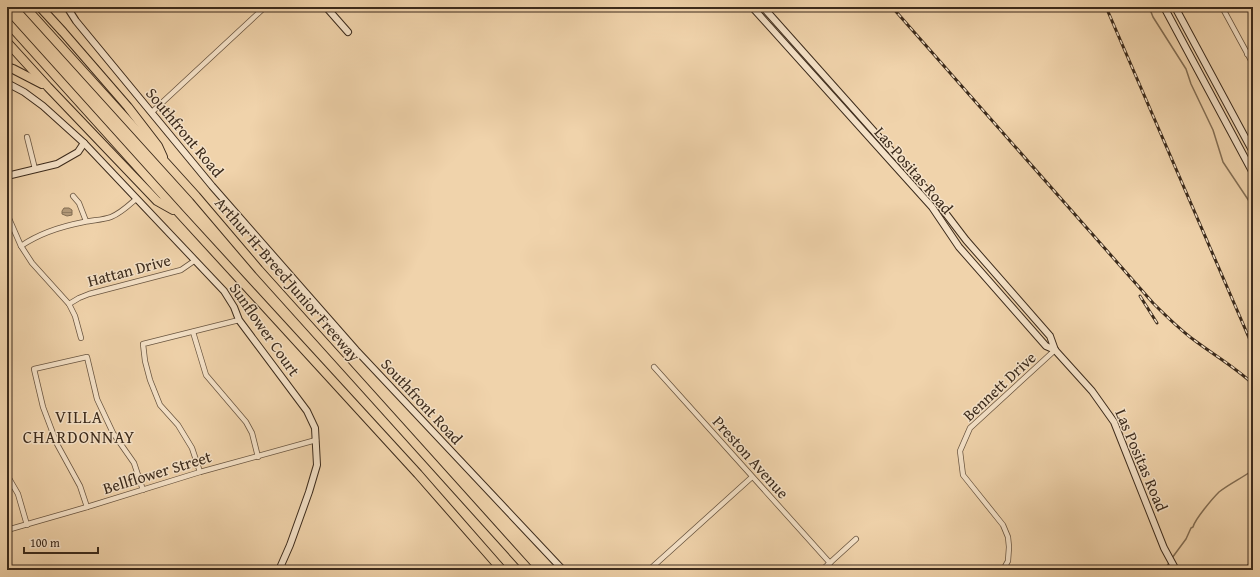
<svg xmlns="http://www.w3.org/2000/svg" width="1260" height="577" font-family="'Gentium Book Plus',serif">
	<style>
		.water { fill: url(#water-rules); stroke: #836e54 }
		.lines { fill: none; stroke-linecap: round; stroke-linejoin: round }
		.stream { stroke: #836e54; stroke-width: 1.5 }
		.street-casing { stroke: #695540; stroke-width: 6 }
		.secondary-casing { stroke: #3c2b1c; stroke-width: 8 }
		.highway-casing { stroke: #3c2b1c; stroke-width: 10 }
		.street { stroke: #f5e2c8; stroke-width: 4.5 }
		.secondary { stroke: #f5e2c8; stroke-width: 6 }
		.highway { stroke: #f0d3ab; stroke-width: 8 }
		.rail-casing { stroke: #3c2b1c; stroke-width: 3 }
		.rail { stroke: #f5e2c8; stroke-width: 1.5; stroke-dasharray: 4.5; stroke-linecap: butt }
		.labels { text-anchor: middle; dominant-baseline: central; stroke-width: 3; stroke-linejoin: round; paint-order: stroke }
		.street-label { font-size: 16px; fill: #3c2b1c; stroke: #f5e2c8 }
		.neighbourhood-label { font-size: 17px; letter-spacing: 1px; fill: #3c2b1c; stroke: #f5e2c8 }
	</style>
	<defs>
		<pattern id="water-rules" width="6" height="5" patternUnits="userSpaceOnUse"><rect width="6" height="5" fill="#b39a7a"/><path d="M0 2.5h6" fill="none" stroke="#937e63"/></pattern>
	</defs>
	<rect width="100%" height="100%" fill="#f0d3ab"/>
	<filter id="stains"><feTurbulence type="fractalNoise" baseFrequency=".005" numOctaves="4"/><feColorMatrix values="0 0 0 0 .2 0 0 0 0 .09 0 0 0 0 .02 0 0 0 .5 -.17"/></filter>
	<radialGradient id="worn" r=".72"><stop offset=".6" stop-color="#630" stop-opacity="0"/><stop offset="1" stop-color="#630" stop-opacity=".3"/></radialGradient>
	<!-- water -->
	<path class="water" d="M64 208H69L72 210V215L67 216 62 214V211Z"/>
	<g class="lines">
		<!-- stream -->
		<g class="stream">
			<path d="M1149 7 1153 17 1186 69 1191 84 1213 130 1223 162 1253 207"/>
			<path d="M1172 558 1186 539 1191 528 1193 527C1195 519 1213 498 1219 492 1229 484 1242 478 1253 470"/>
			<path d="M1164 570 1169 563"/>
		</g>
		<!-- street casing -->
		<g class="street-casing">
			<g id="street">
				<path d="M1222 7 1253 64"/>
				<path d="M1247 54 1253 52"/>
				<path d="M152 112 265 7"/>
				<path d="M27 137 35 169"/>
				<path d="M73 196 79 203 86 221"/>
				<path d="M7 214 21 246 32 263 69 304 75 316 81 338"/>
				<path d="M21 246C40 233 63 226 84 222 93 220 103 220 111 217 121 213 128 206 136 199"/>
				<path d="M69 304 79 298 89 294 181 270 194 261"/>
				<path d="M193 332 206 375 246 422 252 433 258 457"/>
				<path d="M654 367 830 563"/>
				<path d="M200 472 192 448 178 425 160 405 150 380 145 361 143 344 239 320"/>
				<path d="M7 475 18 494 27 525"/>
				<path d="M87 507 80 486 57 444 43 407 34 369 87 357 97 399 113 433 134 463 143 490"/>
				<path d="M7 530 87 507 200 472 316 440"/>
				<path d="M649 570 752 477"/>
				<path d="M822 570 856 539"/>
				<path d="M1003 570 1008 561 1009 547 1008 537 1003 525 963 475 960 451 970 428 1055 350"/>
				<path d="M1246 570 1253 563"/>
			</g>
		</g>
		<!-- secondary casing -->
		<g class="secondary-casing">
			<g id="secondary">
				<path d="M67 7 76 21 212 186 356 350 563 570"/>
				<path d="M326 7 348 32"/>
				<path d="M752 7 932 207 959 247 1046 346 1055 350"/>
				<path d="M763 7 937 202 966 240 1050 336 1055 350 1092 391 1114 422 1164 548 1176 570"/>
				<path d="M1164 7 1253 173"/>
				<path d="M1175 7 1253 152"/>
				<path d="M7 83 24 92 43 106 84 143 224 291 234 307 239 320 307 411 315 428 317 465 309 492 290 545 279 570"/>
				<path d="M7 176 57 164 78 152 84 143"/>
			</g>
		</g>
		<!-- highway casing -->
		<g class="highway-casing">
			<g id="highway">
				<path d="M25 7 196 196 259 270 529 570"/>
				<path d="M40 7 63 32 128 107 158 146 163 157"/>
				<path d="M7 22 179 213 418 474 502 570"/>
				<path d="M7 42 48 87 157 201 173 210"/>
				<path d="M7 67 13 69 42 84"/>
			</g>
		</g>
		<!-- street -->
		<use href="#street" class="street"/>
		<!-- secondary -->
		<use href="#secondary" class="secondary"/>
		<!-- highway -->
		<use href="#highway" class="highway"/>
		<!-- rail casing -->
		<g class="rail-casing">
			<g id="rail">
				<path d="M892 7 1153 303C1166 316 1179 329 1194 340 1214 355 1235 367 1253 384"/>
				<path d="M1106 7 1253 347"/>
				<path d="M1140 296 1157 323"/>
			</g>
		</g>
		<!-- rail -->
		<use href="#rail" class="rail"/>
	</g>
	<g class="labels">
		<!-- street labels -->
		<g class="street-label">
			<text transform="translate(185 132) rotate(50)">Southfront Road</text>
			<text transform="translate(914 170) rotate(49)">Las Positas Road</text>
			<text transform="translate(129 270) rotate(-15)">Hattan Drive</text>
			<text transform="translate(288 279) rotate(49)">Arthur H. Breed Junior Freeway</text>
			<text transform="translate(265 329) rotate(55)">Sunflower Court</text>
			<text transform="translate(999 386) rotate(-43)">Bennett Drive</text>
			<text transform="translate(422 401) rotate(47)">Southfront Road</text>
			<text transform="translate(751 457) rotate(48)">Preston Avenue</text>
			<text transform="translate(1142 460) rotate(67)">Las Positas Road</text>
			<text transform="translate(157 472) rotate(-17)">Bellflower Street</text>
		</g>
		<!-- neighbourhood labels -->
		<g class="neighbourhood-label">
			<text x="79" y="416">VILLA<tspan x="79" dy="20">CHARDONNAY</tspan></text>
		</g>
	</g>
	<!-- margin -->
	<rect width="1260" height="577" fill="none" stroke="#f0d3ab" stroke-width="24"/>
	<rect x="8" y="8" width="1244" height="561" fill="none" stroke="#3c2b1c" stroke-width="2"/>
	<rect x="12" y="12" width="1236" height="553" fill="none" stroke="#3c2b1c"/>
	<!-- scale -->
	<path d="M24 547v6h74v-6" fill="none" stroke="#3c2b1c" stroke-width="2"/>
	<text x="30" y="547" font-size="12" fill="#3c2b1c" stroke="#f5e2c8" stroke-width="3" paint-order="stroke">100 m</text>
	<rect width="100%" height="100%" filter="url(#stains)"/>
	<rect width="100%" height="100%" fill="url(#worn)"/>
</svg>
